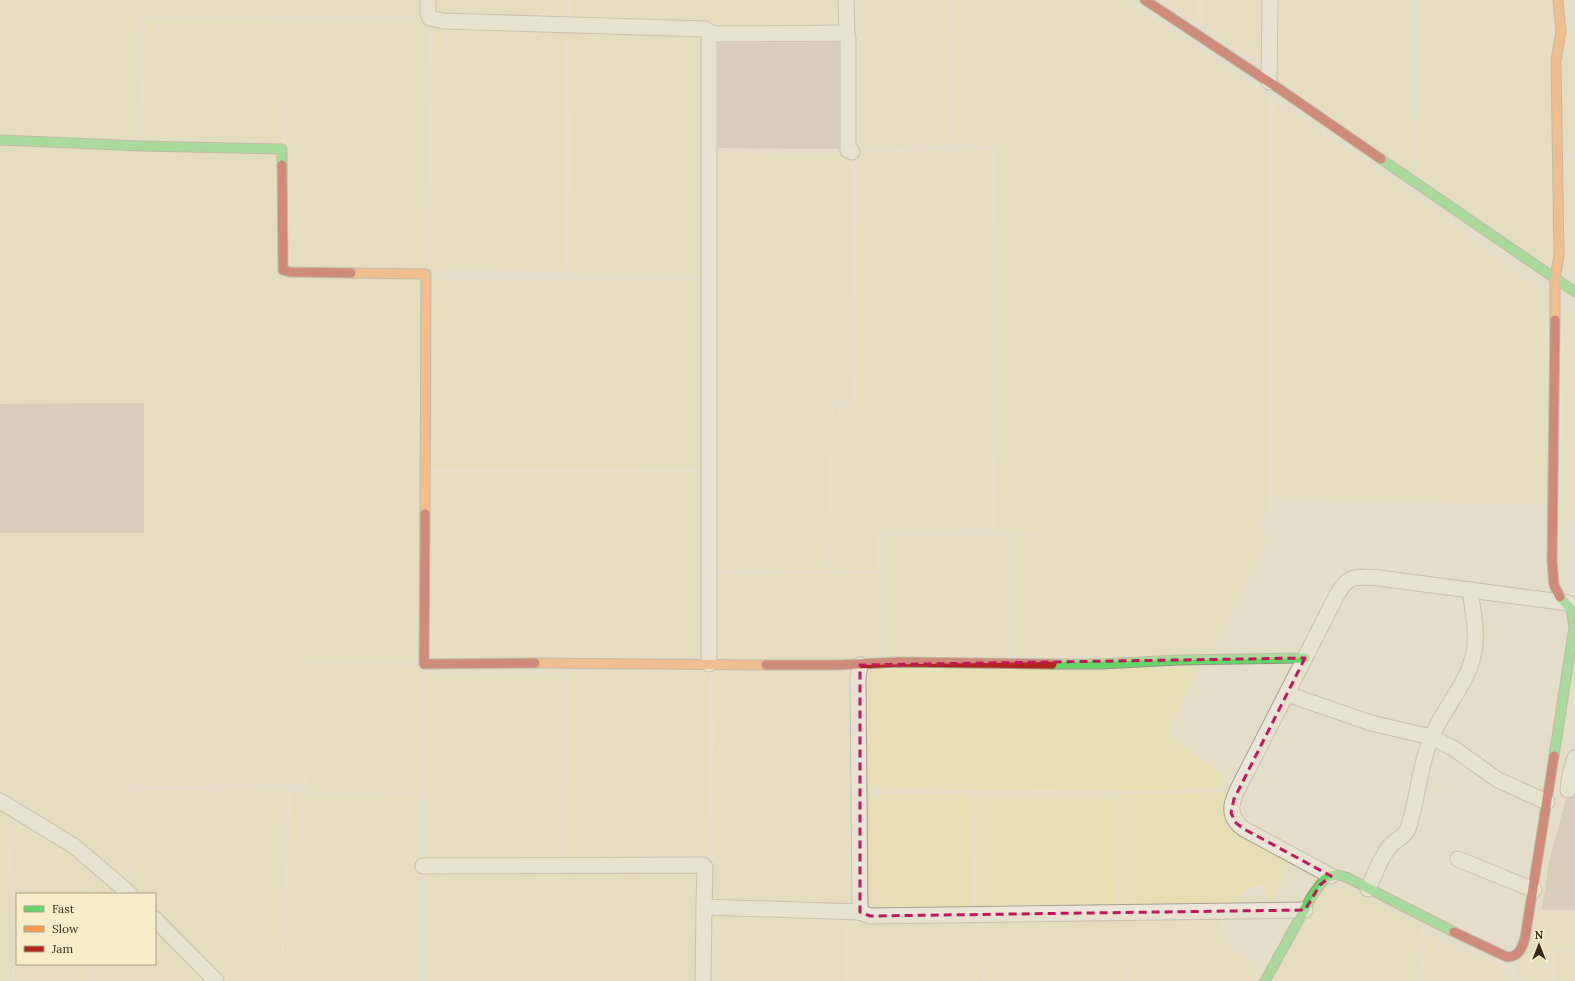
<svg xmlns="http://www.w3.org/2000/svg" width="1575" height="981" font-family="Lora,serif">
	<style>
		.farmland { fill: #e6deb5 }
		.building { fill: #c8baa8 }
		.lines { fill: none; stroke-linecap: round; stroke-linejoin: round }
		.street-casing { stroke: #a8a091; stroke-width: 17 }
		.fast-casing { stroke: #989081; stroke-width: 11 }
		.slow-casing { stroke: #989081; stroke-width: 11 }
		.jam-casing { stroke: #989081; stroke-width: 11 }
		.street { stroke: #ebe6d9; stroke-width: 15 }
		.fast { stroke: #63d668; stroke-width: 9 }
		.slow { stroke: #ff974d; stroke-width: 9 }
		.jam { stroke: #b3261e; stroke-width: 9 }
		.marked { fill: none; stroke: #c2185b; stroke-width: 3; stroke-dasharray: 8 5; stroke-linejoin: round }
	</style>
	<rect width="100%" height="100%" fill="#e4ddc7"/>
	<!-- farmland -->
	<g class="farmland">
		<path d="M0 0H141L137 139 0 135Z"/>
		<path d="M146 0H423V16L145 15Z"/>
		<path d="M433 0H564V15L433 12Z"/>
		<path d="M570 0H708L709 21 570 18Z"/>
		<path d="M712 0H839L840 27 722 25 713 23Z"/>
		<path d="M853 0H948L947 145 855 146Z"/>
		<path d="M953 0H1123L1270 98V511L1254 532H994L999 146 952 142Z"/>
		<path d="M1166 0H1198L1197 21Z"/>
		<path d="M1202 0H1265L1264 64 1202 22Z"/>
		<path d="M1276 0H1411V57L1413 160 1411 173 1274 75Z"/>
		<path d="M1419 0H1551L1553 269 1420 177Z"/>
		<path d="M145 19 281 20 282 143 143 138Z"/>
		<path d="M284 20 425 22 427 106 425 271 287 270Z"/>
		<path d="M433 27 566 32 565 271 430 269Z"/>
		<path d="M1575 28V153H1562L1566 33Z"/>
		<path d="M569 32 704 36V275H572Z"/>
		<path d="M1275 103 1399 186 1543 292 1545 504 1277 499Z"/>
		<path d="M0 144 281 152 277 273 424 276 422 661H306L305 784 130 785 128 884 73 839 0 792Z"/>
		<path d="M989 150V529L878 530V571L831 570 833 523 834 409 857 405 855 356 858 153Z"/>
		<path d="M714 153 850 155 849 400 831 401 828 571 715 569Z"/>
		<path d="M1565 158H1575V272L1566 274Z"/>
		<path d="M430 280 703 281 704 468H429Z"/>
		<path d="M1565 311 1575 315V521L1560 520Z"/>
		<path d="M428 471 705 472 704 656 429 657Z"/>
		<path d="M1271 533 1209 657 1013 656 1011 540 1017 535Z"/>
		<path d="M1007 536V657H885V537Z"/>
		<path d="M716 574H879V659L716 661Z"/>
		<path d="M308 664 421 666V793L309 791Z"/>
		<path d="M874 668H1197L1167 735 1221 773V787L1154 791 864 788 863 673Z"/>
		<path d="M715 670 855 673 856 909 710 903 713 768 715 725Z"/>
		<path d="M568 672H710L709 862 566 861Z"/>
		<path d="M427 674H562V862L427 863Z"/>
		<path d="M133 790H285L280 981H226L155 909V894H140L131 884Z"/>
		<path d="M291 791 311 795H420V981H283Z"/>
		<path d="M1226 792V813L1290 858 1278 888 1274 901 1265 895V887L1259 885 1243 891 1236 908 1119 904 1117 795Z"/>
		<path d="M864 795H971V909L866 910Z"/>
		<path d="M974 796H1115L1117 905 976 908Z"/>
		<path d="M0 810 7 814 12 981H0Z"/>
		<path d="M13 819 56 842 88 865V894H17V964H89L90 981H16Z"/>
		<path d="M699 868V981H428V869Z"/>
		<path d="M92 869 117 894H93Z"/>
		<path d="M1335 884 1422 926 1417 981H1272L1322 888Z"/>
		<path d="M1538 912 1575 913V950H1552L1548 960 1525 977H1521L1517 972 1522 961Z"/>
		<path d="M708 913 846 915V981H708Z"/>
		<path d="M1129 916 1128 981H988V918Z"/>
		<path d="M1131 916H1220L1223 937 1236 954 1254 961 1258 973 1254 981H1130Z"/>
		<path d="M983 919 982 981H848V923Z"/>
		<path d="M155 932 204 981H94V964H155Z"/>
		<path d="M1426 934 1507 970 1509 981H1423Z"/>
		<path d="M1554 953H1575V981H1555Z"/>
		<path d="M1545 967 1551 981H1524Z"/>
	</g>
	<!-- building -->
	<g class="building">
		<path d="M839 42V149L718 148V43Z"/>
		<path d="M144 403V533H0V404Z"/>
		<path d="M1575 796V910H1542L1549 862 1566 799 1571 798Z"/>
	</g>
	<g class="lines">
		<!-- street casing -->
		<g class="street-casing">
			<g id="street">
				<path d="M428 0V13L430 18 443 21 705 29 711 33 717 34 844 33 847 36 848 39V150L852 152"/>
				<path d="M846 0 847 36"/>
				<path d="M1269 82 1270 0"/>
				<path d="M709 664V38L711 33"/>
				<path d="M1287 694 1371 723 1431 737 1453 748 1498 780 1547 802"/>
				<path d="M1568 790 1570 774 1575 758"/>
				<path d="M0 801 74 846 130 894"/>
				<path d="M1458 859 1534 890"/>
				<path d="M423 866 703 865 705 867 704 907 860 912 858 678 860 665"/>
				<path d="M1331 876 1244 829C1220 812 1237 792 1247 771L1337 595C1349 573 1357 577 1379 578L1568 603"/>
				<path d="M1368 889C1374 876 1381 856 1390 846 1396 839 1404 838 1408 829 1418 799 1419 767 1431 738 1442 711 1464 688 1472 660 1479 638 1473 612 1470 590"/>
				<path d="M860 912 870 916 1305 910"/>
				<path d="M155 919 216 981"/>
				<path d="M703 981 704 907"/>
			</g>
		</g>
		<!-- fast casing -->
		<g class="fast-casing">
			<g id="fast">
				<path d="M0 140 142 146 282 149V165"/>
				<path d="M1381 159 1575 292"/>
				<path d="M1052 664H1101L1179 660 1305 658"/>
				<path d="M1554 756 1574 627 1571 609 1560 597"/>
				<path d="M1265 981 1312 896 1320 885 1325 879 1331 876 1338 875 1346 877 1454 932"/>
			</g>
		</g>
		<!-- slow casing -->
		<g class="slow-casing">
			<g id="slow">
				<path d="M351 273 426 274 425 514"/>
				<path d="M1555 320V278L1559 255 1556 61 1561 31 1558 0"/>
				<path d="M535 663 766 665"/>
			</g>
		</g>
		<!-- jam casing -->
		<g class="jam-casing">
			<g id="jam">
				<path d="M1145 0 1281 90 1381 159"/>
				<path d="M282 165 283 270 290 272 351 273"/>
				<path d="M1555 320 1552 561 1554 585 1560 597"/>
				<path d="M425 514 424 664 535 663"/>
				<path d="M766 665H837L899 662 1052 664"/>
				<path d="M1454 932 1507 957C1519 957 1522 948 1525 938L1554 756"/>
			</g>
		</g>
		<!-- street -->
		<use href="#street" class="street"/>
		<!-- fast -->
		<use href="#fast" class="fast"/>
		<!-- slow -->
		<use href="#slow" class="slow"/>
		<!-- jam -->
		<use href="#jam" class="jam"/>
	</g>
	<!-- marked area -->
	<path d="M0 0H1575V981H0ZM1305 658 1234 799 1231 813 1236 823 1244 829 1331 876 1320 885 1305 910 870 916 860 912V665Z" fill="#e4ddc7" fill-opacity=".55" fill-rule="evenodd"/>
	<path class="marked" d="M1305 658 1234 799 1231 813 1236 823 1244 829 1331 876 1320 885 1305 910 870 916 860 912V665Z"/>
	<!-- legend -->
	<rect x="16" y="893" width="140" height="72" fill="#f8edca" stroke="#aa9f84"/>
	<rect x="24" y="906" width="20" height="6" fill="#63d668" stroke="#aa9f84"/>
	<text x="52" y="913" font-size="12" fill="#36291a">Fast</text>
	<rect x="24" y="926" width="20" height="6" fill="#ff974d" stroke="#aa9f84"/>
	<text x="52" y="933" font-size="12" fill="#36291a">Slow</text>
	<rect x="24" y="946" width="20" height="6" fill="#b3261e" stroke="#aa9f84"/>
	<text x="52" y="953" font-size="12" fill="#36291a">Jam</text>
	<!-- north arrow -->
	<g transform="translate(1539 945)" stroke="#f8edca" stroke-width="3" paint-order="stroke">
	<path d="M0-3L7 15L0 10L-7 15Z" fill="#36291a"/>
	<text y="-6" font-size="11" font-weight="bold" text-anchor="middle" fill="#36291a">N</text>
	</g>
</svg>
